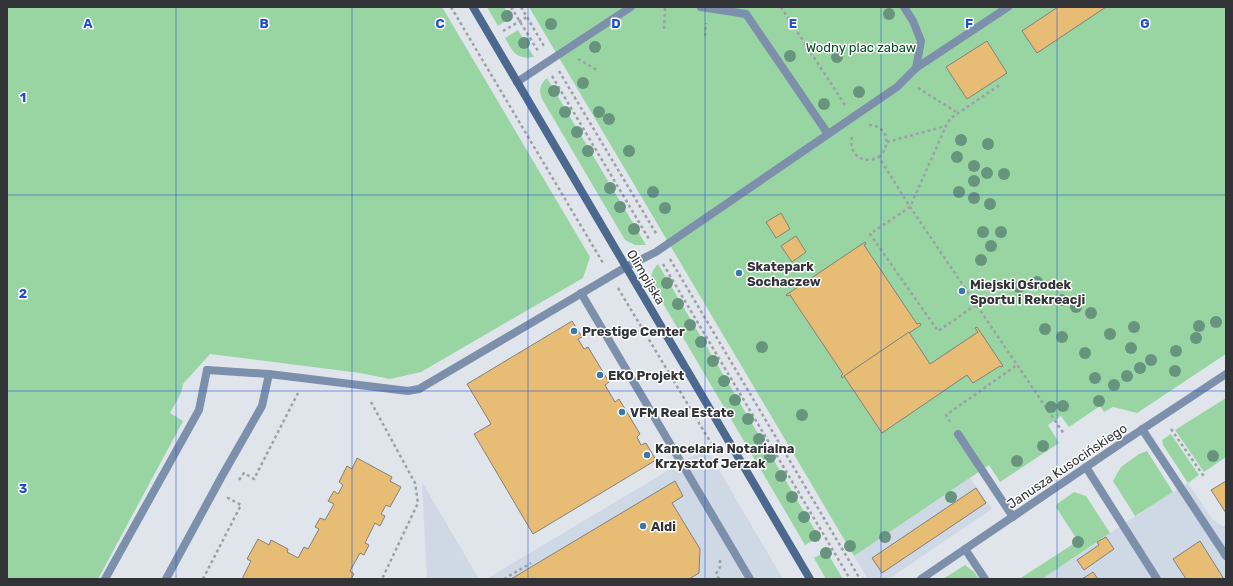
<svg xmlns="http://www.w3.org/2000/svg" width="1233" height="586" font-family="Rubik,sans-serif">
	<style>
		.built { fill: #cfd8e5 }
		.green { fill: #98d5a3 }
		.building { fill: #e7bd76; stroke: #84807a }
		.lines { fill: none; stroke-linecap: round; stroke-linejoin: round }
		.path { stroke: #9da1a6; stroke-width: 2.5; stroke-dasharray: 3 3; stroke-linecap: butt }
		.lane { stroke: #7d90ab; stroke-width: 8 }
		.street { stroke: #7d90ab; stroke-width: 8 }
		.secondary { stroke: #4d688e; stroke-width: 8 }
		.tree { fill: #66947c }
		.grid { fill: none; stroke: #1d4ed8; stroke-width: 1; stroke-opacity: 0.55 }
		.poi-dot { fill: #347aaf; stroke: #fff; stroke-width: 1.5 }
		.labels { text-anchor: middle; dominant-baseline: central; stroke-width: 3; stroke-linejoin: round; paint-order: stroke }
		.park-label { font-size: 13px; fill: #035222; stroke: #fff }
		.poi-label { font-size: 13px; font-weight: bold; fill: #313336; stroke: #fff; text-anchor: start }
		.street-label { font-size: 13px; fill: #313336; stroke: #fff }
		.grid-label { font-size: 13px; text-anchor: middle; font-weight: bold; fill: #1d4ed8; stroke: #fff; stroke-width: 3; stroke-linejoin: round; paint-order: stroke }
	</style>
	<rect width="100%" height="100%" fill="#e0e5eb"/>
	<!-- built -->
	<g class="built">
		<path d="M706 448 783 579H486Z"/>
		<path d="M970 478 992 509 889 579H868L854 556Z"/>
		<path d="M422 482 479 579H427Z"/>
		<path d="M1188 483 1212 519 1222 526H1226V579H1042L1140 513Z"/>
	</g>
	<!-- green -->
	<g class="green">
		<path d="M7 7H442L590 257 583 278 421 372 390 379 360 373 210 354 183 384 181 393 170 413 183 421 98 579H7Z"/>
		<path d="M487 7H504L511 18 498 26Z"/>
		<path d="M529 7H1226V354L1137 413 1113 407 1104 412 1100 406 1069 427 1061 416 1048 425 1059 443 1000 482 989 465 854 556Z"/>
		<path d="M518 30 534 57C516 60 513 52 505 38Z"/>
		<path d="M547 78 646 245H635L625 240 542 99C539 90 539 85 547 78Z"/>
		<path d="M658 264 819 537 805 545 651 283C651 275 652 270 658 264Z"/>
		<path d="M1226 398V457L1204 472 1175 430Z"/>
		<path d="M1171 434 1199 475 1188 483 1163 445 1162 440Z"/>
		<path d="M1147 451 1173 492 1135 516 1113 481 1121 467 1139 454Z"/>
		<path d="M1074 492 1086 496 1110 533 1042 579H1019L1078 541 1056 507 1057 504Z"/>
		<path d="M826 551 843 579H826L814 558Z"/>
		<path d="M965 565 974 572 979 579H943Z"/>
	</g>
	<!-- building -->
	<g class="building">
		<path d="M1058 7H1106L1037 53 1022 31Z"/>
		<path d="M987 41 1007 73 967 99 946 67Z"/>
		<path d="M781 213 790 229 776 238 766 222Z"/>
		<path d="M796 236 806 252 792 262 781 246Z"/>
		<path d="M865 242 866 244 864 245 917 324 920 323 921 325 842 378 841 376 843 374 790 295 787 296 786 295Z"/>
		<path d="M572 321 582 337 578 339 584 349 588 347 609 382 605 385 615 402 619 399 640 434 637 437 641 445 646 443 656 460 533 534 474 434 491 424 467 384Z"/>
		<path d="M977 327 1003 366 1001 367 1000 366 973 383 967 375 882 433 844 376 909 332 930 364 978 332 975 328Z"/>
		<path d="M357 458 392 477 390 481 401 487 390 507 386 505 381 514 385 516 380 526 375 523 365 543 369 545 364 555 360 553 350 571 354 574 351 579H242L251 561 247 559 258 539 269 545 271 540 288 549 287 552 298 558 304 547 308 549 319 529 315 527 320 518 325 520 334 504 328 501 334 491 338 494 343 485 339 482 347 466 352 469Z"/>
		<path d="M675 481 683 496 672 503 700 549 699 573 689 579H511Z"/>
		<path d="M1226 481V513L1211 490Z"/>
		<path d="M976 488 986 503 882 573 872 558Z"/>
		<path d="M1106 537 1114 549 1084 570 1077 560 1099 545 1097 542Z"/>
		<path d="M1200 541 1224 579H1186L1173 559Z"/>
		<path d="M1093 572 1098 579H1082Z"/>
	</g>
	<g class="lines">
		<!-- path -->
		<g class="path">
			<path d="M451 7 603 263"/>
			<path d="M511 7 538 51"/>
			<path d="M521 7 544 46"/>
			<path d="M781 7 845 105"/>
			<path d="M664 29 665 7"/>
			<path d="M503 31 527 17"/>
			<path d="M705 36 706 23"/>
			<path d="M578 59 597 70"/>
			<path d="M559 71 657 235"/>
			<path d="M552 76 649 239"/>
			<path d="M918 88 958 113"/>
			<path d="M869 125C888 126 892 145 879 157"/>
			<path d="M852 137C848 155 864 165 879 157L910 207 1064 434"/>
			<path d="M887 142 946 126"/>
			<path d="M670 259 860 579"/>
			<path d="M663 264 850 579"/>
			<path d="M618 288 711 443"/>
			<path d="M976 305 938 331 870 234 910 207 946 126 951 118 1001 84"/>
			<path d="M371 402 415 483 418 503 382 579"/>
			<path d="M950 422 946 415 1017 365"/>
			<path d="M1171 429 1205 478"/>
			<path d="M239 480 244 473 254 479 298 393"/>
			<path d="M203 579 241 505 228 498 229 496"/>
			<path d="M504 579 531 563"/>
			<path d="M719 579 716 574 720 567V560"/>
		</g>
		<!-- lane -->
		<g class="lane">
			<path d="M701 7 746 14 828 134"/>
			<path d="M916 68 1008 7"/>
			<path d="M517 82 631 7"/>
			<path d="M626 267 656 252 897 87 916 68 921 41 913 21 904 7"/>
			<path d="M581 293 750 579"/>
			<path d="M1142 429 1226 556"/>
			<path d="M958 434 1013 517"/>
			<path d="M1086 467 1157 579"/>
			<path d="M965 549 985 579"/>
			<path d="M105 579 199 410 207 370"/>
			<path d="M166 579 222 476 262 406 269 374"/>
		</g>
		<!-- street -->
		<g class="street">
			<path d="M207 370 269 374 408 391 419 389 626 267"/>
			<path d="M921 579 1120 444 1226 374"/>
		</g>
		<!-- secondary -->
		<path class="secondary" d="M473 7 810 579"/>
	</g>
	<!-- trees -->
	<g class="tree">
		<circle cx="889" cy="14" r="6"/>
		<circle cx="507" cy="16" r="6"/>
		<circle cx="551" cy="24" r="6"/>
		<circle cx="524" cy="43" r="6"/>
		<circle cx="595" cy="47" r="6"/>
		<circle cx="790" cy="56" r="6"/>
		<circle cx="837" cy="57" r="6"/>
		<circle cx="583" cy="83" r="6"/>
		<circle cx="554" cy="91" r="6"/>
		<circle cx="859" cy="92" r="6"/>
		<circle cx="824" cy="104" r="6"/>
		<circle cx="565" cy="112" r="6"/>
		<circle cx="599" cy="112" r="6"/>
		<circle cx="609" cy="119" r="6"/>
		<circle cx="577" cy="132" r="6"/>
		<circle cx="961" cy="140" r="6"/>
		<circle cx="988" cy="144" r="6"/>
		<circle cx="588" cy="151" r="6"/>
		<circle cx="629" cy="151" r="6"/>
		<circle cx="957" cy="157" r="6"/>
		<circle cx="974" cy="166" r="6"/>
		<circle cx="987" cy="173" r="6"/>
		<circle cx="1004" cy="174" r="6"/>
		<circle cx="974" cy="181" r="6"/>
		<circle cx="610" cy="188" r="6"/>
		<circle cx="653" cy="192" r="6"/>
		<circle cx="959" cy="192" r="6"/>
		<circle cx="974" cy="198" r="6"/>
		<circle cx="990" cy="204" r="6"/>
		<circle cx="620" cy="207" r="6"/>
		<circle cx="665" cy="208" r="6"/>
		<circle cx="634" cy="229" r="6"/>
		<circle cx="983" cy="232" r="6"/>
		<circle cx="1001" cy="232" r="6"/>
		<circle cx="991" cy="246" r="6"/>
		<circle cx="981" cy="260" r="6"/>
		<circle cx="1037" cy="282" r="6"/>
		<circle cx="667" cy="283" r="6"/>
		<circle cx="1019" cy="287" r="6"/>
		<circle cx="1062" cy="300" r="6"/>
		<circle cx="678" cy="304" r="6"/>
		<circle cx="1076" cy="307" r="6"/>
		<circle cx="1091" cy="313" r="6"/>
		<circle cx="1216" cy="322" r="6"/>
		<circle cx="690" cy="325" r="6"/>
		<circle cx="1199" cy="326" r="6"/>
		<circle cx="1134" cy="327" r="6"/>
		<circle cx="1045" cy="329" r="6"/>
		<circle cx="1110" cy="334" r="6"/>
		<circle cx="1062" cy="337" r="6"/>
		<circle cx="1196" cy="338" r="6"/>
		<circle cx="701" cy="342" r="6"/>
		<circle cx="762" cy="347" r="6"/>
		<circle cx="1131" cy="348" r="6"/>
		<circle cx="1176" cy="351" r="6"/>
		<circle cx="1085" cy="353" r="6"/>
		<circle cx="1151" cy="360" r="6"/>
		<circle cx="713" cy="361" r="6"/>
		<circle cx="1140" cy="368" r="6"/>
		<circle cx="1175" cy="371" r="6"/>
		<circle cx="1127" cy="376" r="6"/>
		<circle cx="1095" cy="378" r="6"/>
		<circle cx="724" cy="381" r="6"/>
		<circle cx="1114" cy="385" r="6"/>
		<circle cx="735" cy="400" r="6"/>
		<circle cx="1099" cy="401" r="6"/>
		<circle cx="1063" cy="406" r="6"/>
		<circle cx="1051" cy="407" r="6"/>
		<circle cx="802" cy="415" r="6"/>
		<circle cx="748" cy="419" r="6"/>
		<circle cx="759" cy="439" r="6"/>
		<circle cx="1043" cy="446" r="6"/>
		<circle cx="1213" cy="456" r="6"/>
		<circle cx="770" cy="457" r="6"/>
		<circle cx="1017" cy="461" r="6"/>
		<circle cx="781" cy="476" r="6"/>
		<circle cx="792" cy="497" r="6"/>
		<circle cx="951" cy="497" r="6"/>
		<circle cx="804" cy="517" r="6"/>
		<circle cx="815" cy="536" r="6"/>
		<circle cx="885" cy="537" r="6"/>
		<circle cx="1078" cy="542" r="6"/>
		<circle cx="850" cy="546" r="6"/>
		<circle cx="826" cy="553" r="6"/>
	</g>
	<!-- grid -->
	<path class="grid" d="M176 7V579M352 7V579M528 7V579M705 7V579M881 7V579M1057 7V579M7 195H1226M7 391H1226"/>
	<!-- markers -->
	<g class="poi-dot">
		<circle cx="739" cy="273" r="4"/>
		<circle cx="962" cy="291" r="4"/>
		<circle cx="574" cy="331" r="4"/>
		<circle cx="600" cy="375" r="4"/>
		<circle cx="622" cy="412" r="4"/>
		<circle cx="647" cy="455" r="4"/>
		<circle cx="643" cy="526" r="4"/>
	</g>
	<g class="labels">
		<!-- park labels -->
		<g class="park-label">
			<text x="861" y="47">Wodny plac zabaw</text>
		</g>
		<!-- poi labels -->
		<g class="poi-label">
			<text x="747" y="266">Skatepark<tspan x="747" dy="15">Sochaczew</tspan></text>
			<text x="970" y="284">Miejski Ośrodek<tspan x="970" dy="15">Sportu i Rekreacji</tspan></text>
			<text x="582" y="331">Prestige Center</text>
			<text x="608" y="375">EKO Projekt</text>
			<text x="630" y="412">VFM Real Estate</text>
			<text x="655" y="448">Kancelaria Notarialna<tspan x="655" dy="15">Krzysztof Jerzak</tspan></text>
			<text x="651" y="526">Aldi</text>
		</g>
		<!-- street labels -->
		<g class="street-label">
			<text transform="translate(646 277) rotate(59)">Olimpijska</text>
			<text transform="translate(1067 466) rotate(-34)">Janusza Kusocińskiego</text>
		</g>
	</g>
	<g class="grid-label">
		<text x="88" y="28">A</text>
		<text x="264" y="28">B</text>
		<text x="440" y="28">C</text>
		<text x="616" y="28">D</text>
		<text x="793" y="28">E</text>
		<text x="969" y="28">F</text>
		<text x="1145" y="28">G</text>
		<text x="23" y="102">1</text>
		<text x="23" y="298">2</text>
		<text x="23" y="493">3</text>
	</g>
	<!-- border -->
	<rect width="1233" height="586" fill="none" stroke="#313336" stroke-width="16"/>
</svg>
